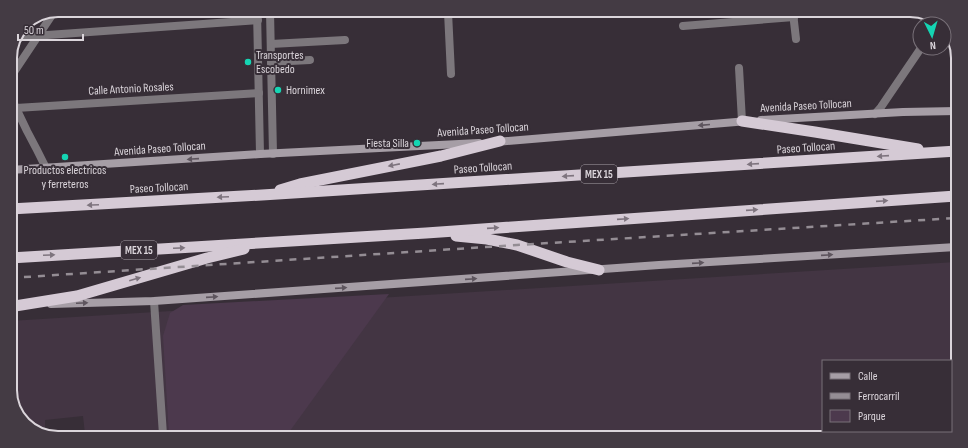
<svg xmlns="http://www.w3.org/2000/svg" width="968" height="448" font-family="'Sofia Sans Condensed',sans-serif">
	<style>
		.built { fill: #433543 }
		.green { fill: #4c394d }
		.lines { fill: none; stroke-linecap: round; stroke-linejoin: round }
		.minor { stroke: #7c777c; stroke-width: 8 }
		.secondary { stroke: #a69ea6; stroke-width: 8 }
		.trunk { stroke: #d5cad5; stroke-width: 11 }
		.rail { stroke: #948d94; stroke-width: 2.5; stroke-dasharray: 7 7; stroke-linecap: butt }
		.oneway { fill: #5e555e }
		.oneway2 { fill: #7e747e }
		.poi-dot { fill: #15d5b3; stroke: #372e37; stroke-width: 1.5 }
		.labels { text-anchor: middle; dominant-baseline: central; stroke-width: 4; stroke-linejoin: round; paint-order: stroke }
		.shield { fill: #372e37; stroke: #aaa3aa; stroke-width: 1 }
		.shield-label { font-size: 11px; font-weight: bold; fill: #dbd5db }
		.poi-label { font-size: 12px; fill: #dbd5db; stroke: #372e37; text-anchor: start }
		.street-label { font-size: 12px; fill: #dbd5db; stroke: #372e37 }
		.rim { fill: none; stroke: #dbd5db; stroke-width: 2 }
	</style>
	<rect width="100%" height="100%" fill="#372e37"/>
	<!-- built -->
	<path class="built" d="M956 262 954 408 951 412V361H823V431H933L910 438 85 434 83 416 45 420V434H40L20 419 10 393V321Z"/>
	<!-- green -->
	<path class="green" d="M389 294 287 435H169L163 336 170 313 183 305Z"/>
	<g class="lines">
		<!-- minor -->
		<g class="minor">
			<path d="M257 11 260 154"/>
			<path d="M270 11 273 154"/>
			<path d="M448 12 451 74"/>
			<path d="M793 13 796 39"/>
			<path d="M938 24 939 22"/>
			<path d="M683 26 794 17"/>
			<path d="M19 37 258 20"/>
			<path d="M271 44 345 40"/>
			<path d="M271 62 310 60"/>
			<path d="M739 68 742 121"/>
			<path d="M10 78 54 12"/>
			<path d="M10 97 16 108 259 93"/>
			<path d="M16 108 27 131 37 150 46 168"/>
			<path d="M875 114 881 107 921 48"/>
			<path d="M154 301 163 435"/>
		</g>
		<!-- secondary -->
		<g class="secondary">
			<path d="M761 120 903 112 957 111"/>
			<path d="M496 142 748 121"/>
			<path d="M10 170 260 154 479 143"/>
			<path d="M51 304 154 301 659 265 956 247"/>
		</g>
		<!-- trunk -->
		<g class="trunk">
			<path d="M742 121 815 132 918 149"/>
			<path d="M280 190 300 184 441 156 500 141"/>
			<path d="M10 209 262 195 957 151"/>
			<path d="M456 236 487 239 517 245 567 262 599 270"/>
			<path d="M10 258 426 233 956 196"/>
			<path d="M15 306 77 296 207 258 244 249"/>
		</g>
		<!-- rail -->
		<path class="rail" d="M10 278 517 245 956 218"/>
	</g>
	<!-- one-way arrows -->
	<defs><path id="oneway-solid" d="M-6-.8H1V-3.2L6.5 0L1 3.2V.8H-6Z"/></defs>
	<g class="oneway">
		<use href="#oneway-solid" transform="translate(704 125) rotate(175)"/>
		<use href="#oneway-solid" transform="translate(193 159) rotate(176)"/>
		<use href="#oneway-solid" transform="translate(827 255) rotate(-4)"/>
		<use href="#oneway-solid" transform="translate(698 263) rotate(-4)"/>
		<use href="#oneway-solid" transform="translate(471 279) rotate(-4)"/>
		<use href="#oneway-solid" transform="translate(341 288) rotate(-4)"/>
		<use href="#oneway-solid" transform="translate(212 297) rotate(-4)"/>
		<use href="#oneway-solid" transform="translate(82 303) rotate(-2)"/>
	</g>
	<g class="oneway2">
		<use href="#oneway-solid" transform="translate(883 156) rotate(176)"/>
		<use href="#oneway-solid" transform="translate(753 164) rotate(176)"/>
		<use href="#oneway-solid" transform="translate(394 165) rotate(169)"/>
		<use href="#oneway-solid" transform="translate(568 176) rotate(176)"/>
		<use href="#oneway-solid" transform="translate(438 184) rotate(176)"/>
		<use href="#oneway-solid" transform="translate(223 197) rotate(177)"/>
		<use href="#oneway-solid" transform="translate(882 201) rotate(-4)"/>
		<use href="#oneway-solid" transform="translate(93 205) rotate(177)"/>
		<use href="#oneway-solid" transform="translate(752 210) rotate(-4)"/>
		<use href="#oneway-solid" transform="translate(623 219) rotate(-4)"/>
		<use href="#oneway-solid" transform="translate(493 228) rotate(-4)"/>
		<use href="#oneway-solid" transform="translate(179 248) rotate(-3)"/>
		<use href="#oneway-solid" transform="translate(49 255) rotate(-3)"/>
		<use href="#oneway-solid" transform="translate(135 279) rotate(-16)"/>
	</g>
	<!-- markers -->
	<g class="poi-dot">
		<circle cx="248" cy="62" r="4"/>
		<circle cx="278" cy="90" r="4"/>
		<circle cx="417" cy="143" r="4"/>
		<circle cx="65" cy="157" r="4"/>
	</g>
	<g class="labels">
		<!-- shield labels -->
		<g class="shield">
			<rect x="581" y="165" width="36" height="18" rx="3"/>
			<rect x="121" y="241" width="36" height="18" rx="3"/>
		</g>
		<g class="shield-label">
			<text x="599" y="174">MEX 15</text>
			<text x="139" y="250">MEX 15</text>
		</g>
		<!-- poi labels -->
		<g class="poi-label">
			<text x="256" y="55">Transportes<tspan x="256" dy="14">Escobedo</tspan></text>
			<text x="286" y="90">Hornimex</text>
			<text x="409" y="143" text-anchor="end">Fiesta Silla</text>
			<text x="65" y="170" text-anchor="middle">Productos electricos<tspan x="65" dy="14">y ferreteros</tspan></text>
		</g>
		<!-- street labels -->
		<g class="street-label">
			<text transform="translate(131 89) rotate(-3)">Calle Antonio Rosales</text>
			<text transform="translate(806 106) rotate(-3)">Avenida Paseo Tollocan</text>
			<text transform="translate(483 130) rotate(-4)">Avenida Paseo Tollocan</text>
			<text transform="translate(806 148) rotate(-4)">Paseo Tollocan</text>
			<text transform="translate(160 149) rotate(-4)">Avenida Paseo Tollocan</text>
			<text transform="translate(483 168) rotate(-4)">Paseo Tollocan</text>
			<text transform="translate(159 188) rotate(-3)">Paseo Tollocan</text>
		</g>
	</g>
	<!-- crop -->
	<path d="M0 0H968V448H0ZM58 17H910A41 41 0 0 1 951 58V390A41 41 0 0 1 910 431H58A41 41 0 0 1 17 390V58A41 41 0 0 1 58 17Z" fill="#443b44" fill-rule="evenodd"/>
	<path class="rim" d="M58 17H910A41 41 0 0 1 951 58V390A41 41 0 0 1 910 431H58A41 41 0 0 1 17 390V58A41 41 0 0 1 58 17Z"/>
	<!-- legend -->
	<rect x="822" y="360" width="130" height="72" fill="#372e37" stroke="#797179"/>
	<rect x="830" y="373" width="20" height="6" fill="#a69ea6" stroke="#797179"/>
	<text x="858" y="380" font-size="12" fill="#dbd5db">Calle</text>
	<rect x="830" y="393" width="20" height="6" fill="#948d94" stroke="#797179"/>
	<text x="858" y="400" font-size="12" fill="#dbd5db">Ferrocarril</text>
	<rect x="830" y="410" width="20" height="12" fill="#4c394d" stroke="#797179"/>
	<text x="858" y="420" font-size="12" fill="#dbd5db">Parque</text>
	<!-- north arrow -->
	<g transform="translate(932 36) rotate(175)"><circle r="19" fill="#372e37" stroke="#797179"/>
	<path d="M0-3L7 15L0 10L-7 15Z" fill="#15d5b3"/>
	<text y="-6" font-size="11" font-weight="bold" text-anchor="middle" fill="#dbd5db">N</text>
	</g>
	<!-- scale -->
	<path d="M18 34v6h65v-6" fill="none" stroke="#dbd5db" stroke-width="2"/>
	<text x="24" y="34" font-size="12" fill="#dbd5db" stroke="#372e37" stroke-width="3" paint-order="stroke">50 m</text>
</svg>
